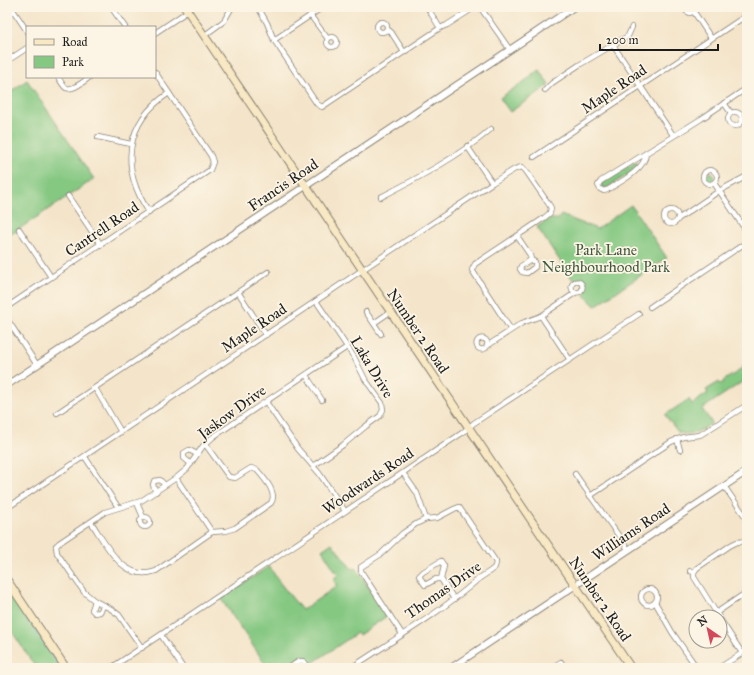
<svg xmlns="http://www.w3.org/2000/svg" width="754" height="675" font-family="'IM FELL Great Primer',serif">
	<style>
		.green { fill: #85c882; stroke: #50724f }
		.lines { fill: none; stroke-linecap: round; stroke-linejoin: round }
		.stream { stroke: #7bbaef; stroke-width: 1 }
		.minor-casing { stroke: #888073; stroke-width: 6 }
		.tertiary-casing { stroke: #888073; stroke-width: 8 }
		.secondary-casing { stroke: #888073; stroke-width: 9 }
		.minor { stroke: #fff; stroke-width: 4.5 }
		.tertiary { stroke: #fff; stroke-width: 6 }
		.secondary { stroke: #f8e8c3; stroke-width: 7 }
		.labels { text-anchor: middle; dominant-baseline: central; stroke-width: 3.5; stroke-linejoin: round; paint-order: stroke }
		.street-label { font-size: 15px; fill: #1c1c1c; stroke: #fcf5e5 }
		.park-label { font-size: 15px; fill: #415840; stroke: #fcf5e5 }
	</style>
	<rect width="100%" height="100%" fill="#fcf5e5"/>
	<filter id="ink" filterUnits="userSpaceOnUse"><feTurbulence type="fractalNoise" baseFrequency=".025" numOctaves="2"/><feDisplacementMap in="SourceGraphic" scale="8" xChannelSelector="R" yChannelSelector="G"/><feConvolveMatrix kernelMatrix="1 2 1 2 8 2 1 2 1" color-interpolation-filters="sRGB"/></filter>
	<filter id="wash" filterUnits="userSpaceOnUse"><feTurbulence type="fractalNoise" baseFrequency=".012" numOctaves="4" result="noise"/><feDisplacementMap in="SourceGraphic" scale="16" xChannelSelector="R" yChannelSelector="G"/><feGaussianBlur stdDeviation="0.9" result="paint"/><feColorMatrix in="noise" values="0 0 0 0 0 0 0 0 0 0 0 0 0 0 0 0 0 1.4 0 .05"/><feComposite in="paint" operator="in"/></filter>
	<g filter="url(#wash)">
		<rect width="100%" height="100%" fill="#f4e5ca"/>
		<!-- green -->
		<g class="green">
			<path d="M539 70 549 84 548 86 510 112 500 98 532 76 531 75Z"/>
			<path d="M27 80 94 179 7 237V94Z"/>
			<path d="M635 162 638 164 632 172 606 188H602L601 186 602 183Z"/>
			<circle cx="710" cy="177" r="4.5"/>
			<path d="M631 205 667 258 595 306 583 293 585 288 584 282 579 279 573 280 537 227 549 219H558L561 215 597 229Z"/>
			<path d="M747 364V378L745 380 702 409 712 423C701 431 691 437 678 432L665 415 689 399 692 404 708 393 706 390 719 382 720 384 724 382 723 381 742 369 741 368Z"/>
			<path d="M332 543 351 568 357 569 387 616 359 635 357 633 311 664 304 655 285 668H268L221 599 269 566 280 583 302 610 337 586 333 579 338 575 322 550Z"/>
			<path d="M7 586 62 668H36L7 624Z"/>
		</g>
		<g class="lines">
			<!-- stream -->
			<path class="stream" d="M9 593 60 668"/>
		</g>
	</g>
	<g filter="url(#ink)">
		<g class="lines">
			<!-- minor casing -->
			<g class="minor-casing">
				<g id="minor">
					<path d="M11 7 27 31"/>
					<path d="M111 7 125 27"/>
					<path d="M258 7 267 23 274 40 317 104 322 107 440 28 447 25 475 7"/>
					<path d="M427 7 440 28"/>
					<path d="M480 7 510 50"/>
					<path d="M686 7V11L690 13 695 11V7"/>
					<path d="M694 12 711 38"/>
					<path d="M310 15 328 39"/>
					<circle cx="382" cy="27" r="5"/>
					<path d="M387 29 391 32 404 52"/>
					<path d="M155 33 188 11"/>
					<path d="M205 35 224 21 232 7"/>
					<circle cx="332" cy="42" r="5"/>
					<path d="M274 40 323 7"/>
					<path d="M613 45 673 135"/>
					<path d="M7 61 27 48"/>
					<path d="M58 77C60 80 63 86 66 88 73 91 84 81 90 77"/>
					<path d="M545 90 552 83 579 65 628 36 632 27"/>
					<path d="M724 103 731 113"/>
					<circle cx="735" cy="119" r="7"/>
					<path d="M98 137 131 144"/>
					<path d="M467 146 492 183"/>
					<path d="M646 153C646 169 619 183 607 190L604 191 600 189 598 185 601 181 701 119 747 88"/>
					<path d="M534 157 747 15"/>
					<circle cx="710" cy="177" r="7"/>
					<path d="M714 183 747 232"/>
					<path d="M68 196 101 245"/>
					<path d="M381 197C418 178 460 156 491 129"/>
					<circle cx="671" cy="217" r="7"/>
					<path d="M149 212C120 169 124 123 169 93"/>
					<path d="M678 219 719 191 747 176"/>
					<path d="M19 229 51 277"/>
					<path d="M517 236 530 255 531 260"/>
					<path d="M531 260 535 262V267L527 273 522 272 520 269 521 266Z"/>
					<circle cx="577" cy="287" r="5.5"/>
					<path d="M238 292 268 272"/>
					<path d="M7 307 210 170 213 162 211 156 155 72"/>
					<path d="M650 307 747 242"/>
					<path d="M366 312 381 334"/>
					<path d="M541 316 570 360"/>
					<path d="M7 319 37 365"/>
					<path d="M374 323 390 312"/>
					<circle cx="482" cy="344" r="5.5"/>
					<path d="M487 346 522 323 541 316 575 293"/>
					<path d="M306 375 322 400"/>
					<path d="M95 388 121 432"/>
					<path d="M266 402 298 449 319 473 345 511"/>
					<path d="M57 413 238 292 266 335"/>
					<path d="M677 439 680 450"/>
					<path d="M85 457 118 507"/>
					<path d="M191 464 184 458V453L189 450 197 454"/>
					<path d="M313 466 343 445 366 426 380 416 383 410 382 403 365 379 354 357 316 301"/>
					<path d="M403 473 417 493 426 519"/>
					<path d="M575 474 628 549"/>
					<path d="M176 478 212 532"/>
					<path d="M724 486 747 519"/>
					<path d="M156 492 153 485 154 481 160 480 165 485"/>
					<path d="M590 496 671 442 683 437 700 435 747 405"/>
					<path d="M137 503 143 517"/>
					<path d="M7 508 492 183 515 169 522 167 526 171 548 203 551 208 550 213 544 218 475 264 472 270 511 330"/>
					<circle cx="145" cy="522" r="5"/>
					<path d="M91 522C106 544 123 583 156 571L212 532 226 531 235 528 271 503C278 493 264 478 257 470L251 468 235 478 229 477 205 444"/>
					<path d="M56 546 59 543 105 512 141 501 176 478 187 469 203 446 213 437 347 347"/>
					<path d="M56 546 57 553 84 592 95 601 111 609 119 615 142 648"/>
					<path d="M690 571 694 572V577L719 617"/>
					<path d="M694 572 697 568 731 545 737 542 747 541"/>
					<path d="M441 579 444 566 441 561 423 572 419 576 425 585 436 579H441L454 599"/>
					<circle cx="649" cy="597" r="8"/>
					<path d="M95 601 92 610 95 613 100 612 104 605"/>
					<path d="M655 602 672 632 697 668"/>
					<path d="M716 613 747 592"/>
					<path d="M720 619 742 653"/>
					<path d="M161 635 183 668"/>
					<path d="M111 668 407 470 462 433 474 423 639 314"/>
					<path d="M289 668 299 661H303L310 668"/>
					<path d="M351 668C393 640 437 615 475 582 481 576 489 573 495 567L496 562 459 507 454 509 437 518 426 519 416 524 403 533 381 554 361 567V571L364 576 402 634"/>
					<path d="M551 668 561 662 565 668"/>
					<path d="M719 668 747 650"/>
				</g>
			</g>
			<!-- tertiary casing -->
			<g class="tertiary-casing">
				<g id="tertiary">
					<path d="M7 385 574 7"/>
					<path d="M451 668 747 471"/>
				</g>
			</g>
			<!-- secondary casing -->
			<g class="secondary-casing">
				<g id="secondary">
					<path d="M185 7 631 668"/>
					<path d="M7 580 66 668"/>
				</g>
			</g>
			<!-- minor -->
			<use href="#minor" class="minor"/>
			<!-- tertiary -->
			<use href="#tertiary" class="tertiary"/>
			<!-- secondary -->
			<use href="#secondary" class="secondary"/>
		</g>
	</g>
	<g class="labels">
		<!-- street labels -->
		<g class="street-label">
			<text transform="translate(614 89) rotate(-34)">Maple Road</text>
			<text transform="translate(283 185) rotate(-34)">Francis Road</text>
			<text transform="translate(102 229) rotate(-34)">Cantrell Road</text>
			<text transform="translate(254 328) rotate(-34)">Maple Road</text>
			<text transform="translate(418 331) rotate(56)">Number 2 Road</text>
			<text transform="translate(372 367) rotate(59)">Laka Drive</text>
			<text transform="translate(232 412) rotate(-36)">Jaskow Drive</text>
			<text transform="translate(368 481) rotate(-34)">Woodwards Road</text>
			<text transform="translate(631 532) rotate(-34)">Williams Road</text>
			<text transform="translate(443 590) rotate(-35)">Thomas Drive</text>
			<text transform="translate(600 599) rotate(56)">Number 2 Road</text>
		</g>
		<!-- park labels -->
		<g class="park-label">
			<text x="606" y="250">Park Lane<tspan x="606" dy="17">Neighbourhood Park</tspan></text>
		</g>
	</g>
	<!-- margin -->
	<rect width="754" height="675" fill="none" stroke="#fcf5e5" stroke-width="24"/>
	<!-- legend -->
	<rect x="26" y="26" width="130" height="52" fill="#fcf5e5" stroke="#a29e95"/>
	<rect x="34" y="39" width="20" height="6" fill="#f8e8c3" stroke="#a29e95"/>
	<text x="62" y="46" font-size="12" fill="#1c1c1c">Road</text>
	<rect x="34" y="56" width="20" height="12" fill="#85c882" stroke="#a29e95"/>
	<text x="62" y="66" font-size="12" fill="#1c1c1c">Park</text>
	<!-- north arrow -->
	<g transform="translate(708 629) rotate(326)"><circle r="19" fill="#fcf5e5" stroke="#a29e95"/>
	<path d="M0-3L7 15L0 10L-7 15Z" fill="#d1495b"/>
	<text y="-6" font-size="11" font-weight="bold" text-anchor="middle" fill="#1c1c1c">N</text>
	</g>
	<!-- scale -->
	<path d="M600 44v6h118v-6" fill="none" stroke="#1c1c1c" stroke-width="2"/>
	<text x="606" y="44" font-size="12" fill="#1c1c1c" stroke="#fcf5e5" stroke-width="3" paint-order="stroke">200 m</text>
</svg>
